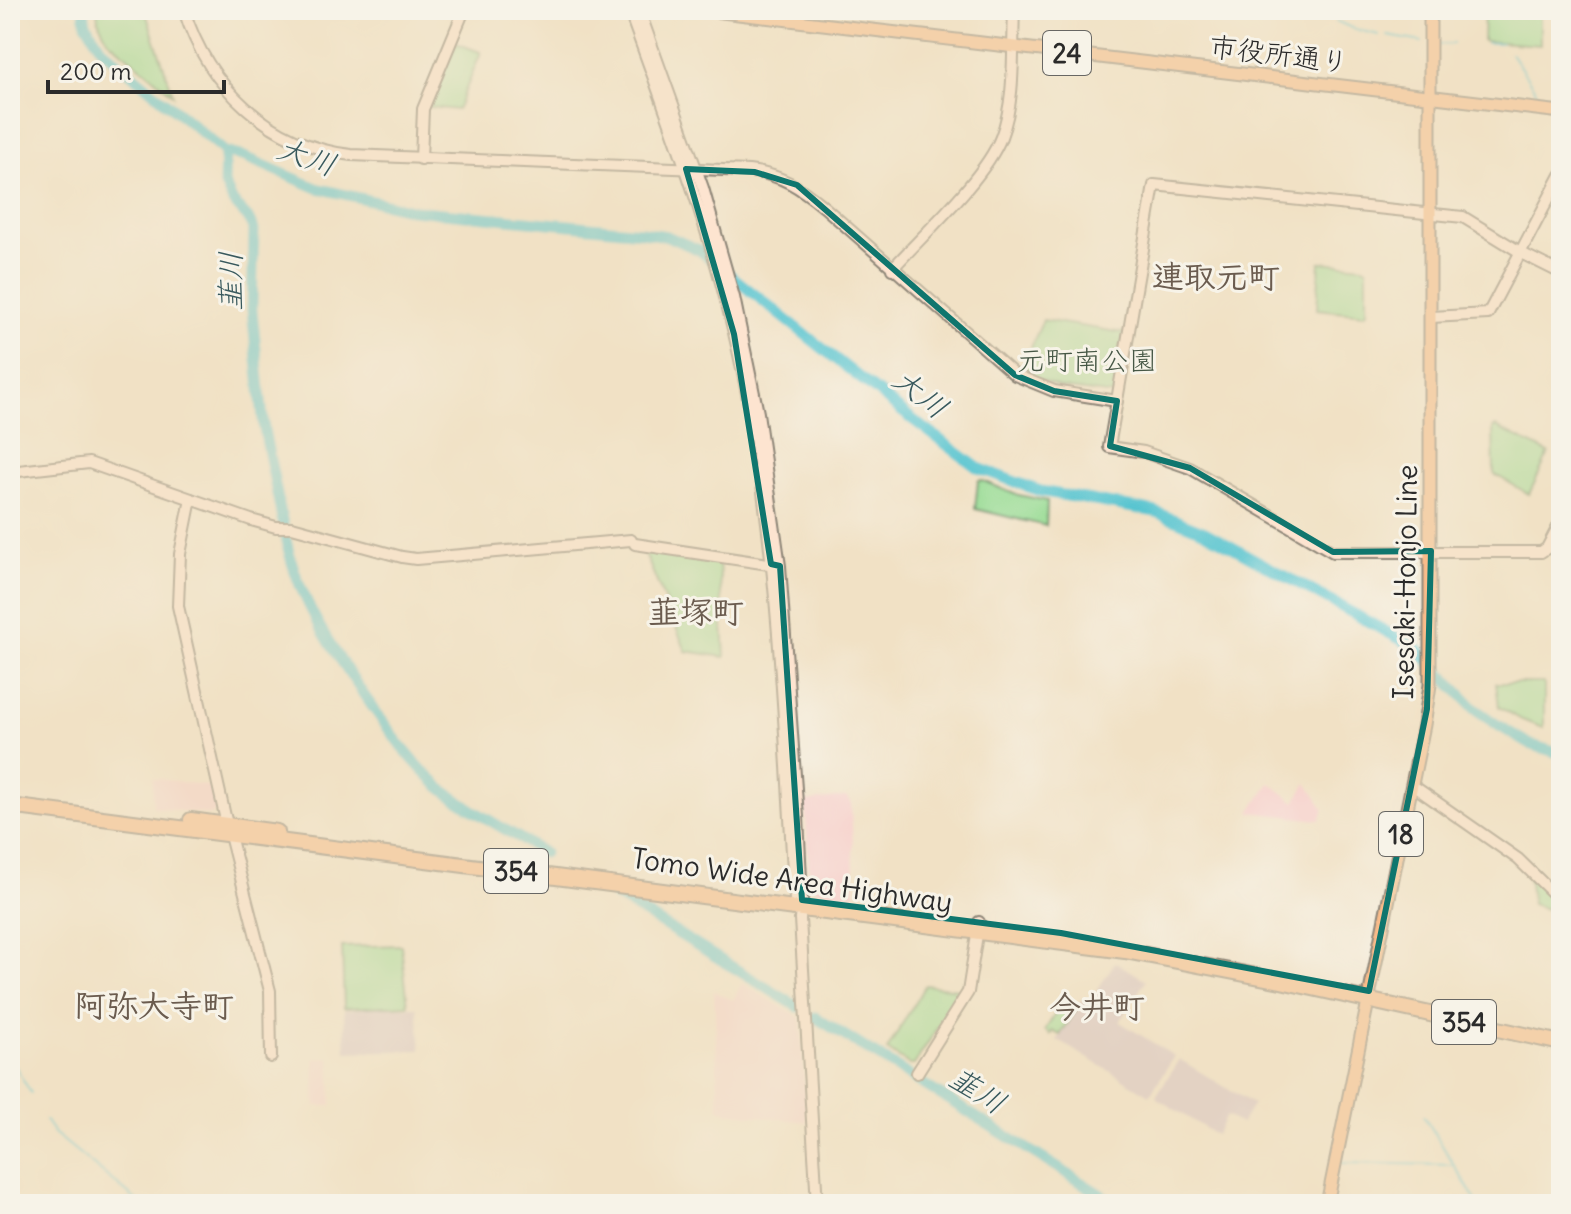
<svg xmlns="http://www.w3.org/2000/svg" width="1571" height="1214" font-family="Delius,'Klee One',sans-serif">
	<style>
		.built { fill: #f7d0cb }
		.industrial { fill: #d2bec2 }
		.green { fill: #96db93; stroke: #60835f; stroke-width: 2 }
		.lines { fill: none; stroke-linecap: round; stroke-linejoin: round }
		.stream { stroke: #57c4d0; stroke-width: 2 }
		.river { stroke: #57c4d0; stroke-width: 11 }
		.secondary-casing { stroke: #8e8678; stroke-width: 14 }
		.primary-casing { stroke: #8e8678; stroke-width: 15 }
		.highway-casing { stroke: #8e8678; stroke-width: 18 }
		.secondary { stroke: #fde4d0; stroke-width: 10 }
		.primary { stroke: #f9bc8a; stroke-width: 11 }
		.highway { stroke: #f9bc8a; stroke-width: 14 }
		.marked { fill: none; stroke: #0f766e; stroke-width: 6; stroke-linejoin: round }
		.labels { text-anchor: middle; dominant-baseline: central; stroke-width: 6; stroke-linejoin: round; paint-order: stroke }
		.shield { fill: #f7f3e8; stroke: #686764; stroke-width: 2 }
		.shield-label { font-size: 26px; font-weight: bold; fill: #2b2b2b }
		.street-label { font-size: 28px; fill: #2b2b2b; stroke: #f7f3e8 }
		.park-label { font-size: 28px; fill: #465745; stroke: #f7f3e8 }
		.water-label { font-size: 30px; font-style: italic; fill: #38595d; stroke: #f7f3e8 }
		.quarter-label { font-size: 32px; font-weight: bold; fill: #6b5c4f; stroke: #f7f3e8 }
	</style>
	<rect width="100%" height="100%" fill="#f7f3e8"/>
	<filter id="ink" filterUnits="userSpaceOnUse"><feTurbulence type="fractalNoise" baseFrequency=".0125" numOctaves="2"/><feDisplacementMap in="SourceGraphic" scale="16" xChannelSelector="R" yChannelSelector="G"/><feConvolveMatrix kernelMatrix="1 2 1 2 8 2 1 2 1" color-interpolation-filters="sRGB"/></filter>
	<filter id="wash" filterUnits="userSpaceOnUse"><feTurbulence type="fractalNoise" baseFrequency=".006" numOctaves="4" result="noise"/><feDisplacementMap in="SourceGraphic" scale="32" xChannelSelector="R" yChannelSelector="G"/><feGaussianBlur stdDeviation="1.8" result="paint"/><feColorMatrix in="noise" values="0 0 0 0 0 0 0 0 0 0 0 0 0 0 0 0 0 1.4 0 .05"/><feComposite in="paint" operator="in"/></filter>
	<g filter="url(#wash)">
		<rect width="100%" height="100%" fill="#f1e1c5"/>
		<!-- built -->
		<g class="built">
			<path d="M153 778 214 787 219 807 211 815 153 807Z"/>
			<path d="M1270 783 1295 802 1307 783 1324 809 1320 820 1250 812Z"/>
			<path d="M846 797 851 802 855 895 817 890 810 883 805 802Z"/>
			<path d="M742 984 800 1018 807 1122 727 1112 719 1108 714 991 733 1000Z"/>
			<path d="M330 1058 332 1106H316L314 1059Z"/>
		</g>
		<!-- industrial -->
		<g class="industrial">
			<path d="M1115 962 1146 980 1120 1022 1174 1056 1150 1095 1057 1040 1082 999 1089 1003Z"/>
			<path d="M378 1007H417L421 1050 346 1052 344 1010Z"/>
			<path d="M1179 1059 1253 1104 1241 1124 1226 1116 1216 1135 1158 1099 1156 1096Z"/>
		</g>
		<!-- green -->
		<g class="green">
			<path d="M97 10H145L173 94 107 39 98 20Z"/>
			<path d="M1540 10V45L1483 41 1484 10Z"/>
			<path d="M456 43 480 52V55L458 108 457 110 429 107Z"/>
			<path d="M1320 262 1363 266 1367 269V311L1365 314 1317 309Z"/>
			<path d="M1043 320 1124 333 1114 395 1061 388 1020 372Z"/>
			<path d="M1496 427 1549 453 1529 494 1494 474 1493 428Z"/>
			<path d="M981 480 1014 494 1047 501 1046 526 975 509 978 481Z"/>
			<path d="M643 549 719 561 725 657 686 651Z"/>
			<path d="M1496 683H1544V728L1522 720 1499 707Z"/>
			<path d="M1527 871 1561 907V914L1532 904Z"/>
			<path d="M401 945 408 1005 344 1008 342 947Z"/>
			<path d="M925 985 958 989 960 992 914 1065H910L887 1050Z"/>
			<path d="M1063 1002 1076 1010 1060 1035 1052 1031 1050 1035 1045 1030Z"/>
		</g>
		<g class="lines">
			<!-- stream -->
			<g class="stream">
				<path d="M1320 10 1327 15"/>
				<path d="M1336 21 1354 29 1379 35"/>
				<path d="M1388 36 1422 42"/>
				<path d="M1486 43H1501"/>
				<path d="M1438 44H1453"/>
				<path d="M1511 53 1538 94"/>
				<path d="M10 1058 31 1093"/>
				<path d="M1424 1116 1478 1204"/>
				<path d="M45 1120 54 1133 141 1204"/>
				<path d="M1342 1163 1454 1165"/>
			</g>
			<!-- river -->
			<g class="river">
				<path d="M84 10 86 23 101 48 225 152 245 157 317 188 412 210 642 232 667 236 699 250 900 410 978 468 1040 491 1156 512 1205 532 1418 649 1475 709 1499 726 1529 744 1561 754"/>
				<path d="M225 152 224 183 233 202 248 218 254 230 252 310 264 429 283 524"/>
				<path d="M284 529C295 595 329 644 366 698 389 730 410 761 440 787 471 812 510 831 544 853"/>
				<path d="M613 894 798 1007"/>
				<path d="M815 1017 1116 1204"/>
			</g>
		</g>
	</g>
	<g filter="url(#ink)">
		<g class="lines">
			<!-- secondary casing -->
			<g class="secondary-casing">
				<g id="secondary">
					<path d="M184 10C208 87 269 145 351 155L749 171C781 174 801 188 824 207L1015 375 1054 391 1117 401"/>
					<path d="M629 10C668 117 708 223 734 333 777 514 783 703 794 888L795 899 799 908"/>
					<path d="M639 10 703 188 734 297 758 413 780 566 798 817 802 900 800 919 817 1204"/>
					<path d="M421 159 423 109 464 10"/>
					<path d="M892 269C922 236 986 177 1001 137 1016 98 1012 52 1014 10"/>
					<path d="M1561 273 1525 255 1463 217 1154 185 1109 447 1144 452 1190 468 1333 552H1541L1547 548 1561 521"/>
					<path d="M1431 317 1488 314 1561 175"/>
					<path d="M10 472 89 463 251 520 276 527H292L402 557 416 559 631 540"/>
					<path d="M191 499 180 554 178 606 225 816 270 991 271 1057"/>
					<path d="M635 544 775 565"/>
					<path d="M1412 785 1518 859 1561 901"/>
					<path d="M917 1073 968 992 979 922"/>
				</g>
			</g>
			<!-- primary casing -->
			<g class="primary-casing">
				<g id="primary">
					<path d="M705 10 1561 112"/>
					<path d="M1327 1204 1424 725 1430 685V10"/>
				</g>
			</g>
			<!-- highway casing -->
			<g class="highway-casing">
				<g id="highway">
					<path d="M10 806 1125 951 1281 981 1561 1043"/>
					<path d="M191 820 277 832"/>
				</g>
			</g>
			<!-- secondary -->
			<use href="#secondary" class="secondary"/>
			<!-- primary -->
			<use href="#primary" class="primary"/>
			<!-- highway -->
			<use href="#highway" class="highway"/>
		</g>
	</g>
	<!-- marked area -->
	<path d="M0 0H1571V1214H0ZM686 169 755 172 797 185 1015 375 1054 391 1117 401 1110 446 1190 468 1333 552 1431 551 1427 709 1369 991 1061 933 802 900 780 566 771 564 734 334Z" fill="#f1e1c5" fill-opacity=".55" fill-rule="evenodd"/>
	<path class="marked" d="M686 169 755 172 797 185 1015 375 1054 391 1117 401 1110 446 1190 468 1333 552 1431 551 1427 709 1369 991 1061 933 802 900 780 566 771 564 734 334Z"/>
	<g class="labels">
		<!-- shield labels -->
		<g class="shield">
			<rect x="1043" y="31" width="48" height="44" rx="6"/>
			<rect x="1379" y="812" width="44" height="44" rx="6"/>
			<rect x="484" y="849" width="64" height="44" rx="6"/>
			<rect x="1432" y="1000" width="64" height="44" rx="6"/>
		</g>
		<g class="shield-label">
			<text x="1067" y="53">24</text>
			<text x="1401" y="834">18</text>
			<text x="516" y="871">354</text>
			<text x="1464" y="1022">354</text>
		</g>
		<!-- street labels -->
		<g class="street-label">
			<text transform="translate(1279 54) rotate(7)">市役所通り</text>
			<text transform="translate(1405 582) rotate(-89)">Isesaki-Honjo Line</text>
			<text transform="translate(792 880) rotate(8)">Tomo Wide Area Highway</text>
		</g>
		<!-- park labels -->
		<g class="park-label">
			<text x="1087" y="360">元町南公園</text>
		</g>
		<!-- water labels -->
		<g class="water-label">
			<text transform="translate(307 156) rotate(19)">大川</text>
			<text transform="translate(230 281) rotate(-90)">韮川</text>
			<text transform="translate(921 393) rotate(38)">大川</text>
			<text transform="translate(978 1090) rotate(32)">韮川</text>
		</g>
		<!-- quarter labels -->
		<g class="quarter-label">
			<text x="1216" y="276">連取元町</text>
			<text x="696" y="611">韮塚町</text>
			<text x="154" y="1005">阿弥大寺町</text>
			<text x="1097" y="1006">今井町</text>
		</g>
	</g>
	<!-- margin -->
	<rect width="1571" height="1214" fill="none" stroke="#f7f3e8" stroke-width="40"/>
	<!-- scale -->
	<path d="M48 80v12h176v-12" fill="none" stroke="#2b2b2b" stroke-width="4"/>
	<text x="60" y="80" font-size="24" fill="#2b2b2b" stroke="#f7f3e8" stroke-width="6" paint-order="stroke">200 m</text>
</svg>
